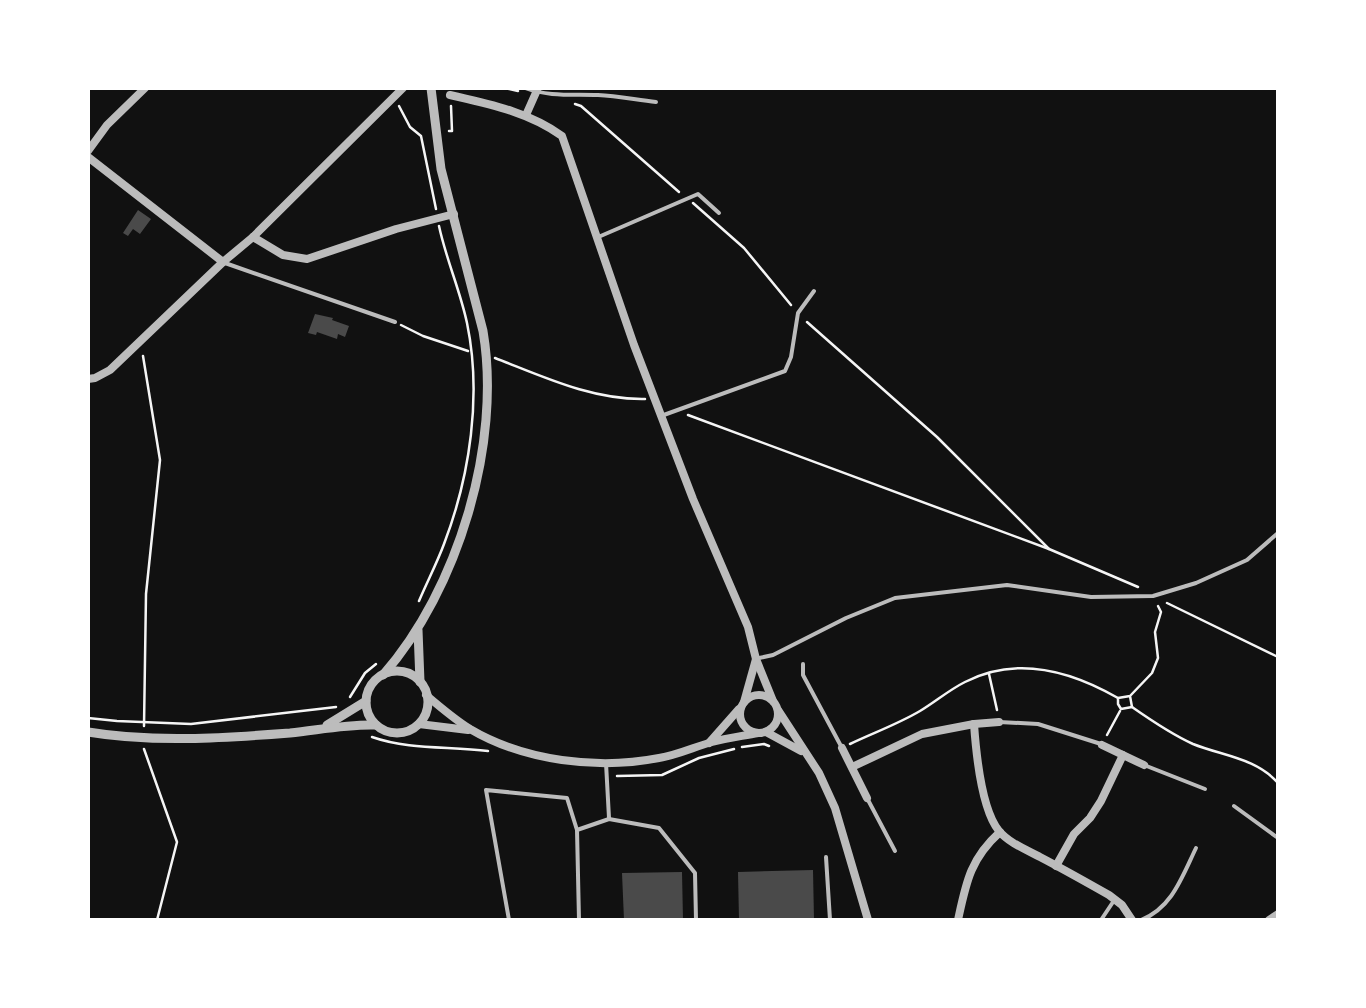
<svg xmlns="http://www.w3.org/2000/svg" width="1366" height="1008" font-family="Ubuntu,sans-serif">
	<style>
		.building { fill: #4a4a4a }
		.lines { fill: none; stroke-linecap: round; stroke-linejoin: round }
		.path { stroke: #f5f5f5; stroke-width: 2.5 }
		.service { stroke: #bcbcbc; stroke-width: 4 }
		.minor { stroke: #bcbcbc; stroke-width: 8 }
		.tertiary { stroke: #bcbcbc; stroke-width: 9 }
	</style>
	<rect width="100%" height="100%" fill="#111"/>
	<!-- building -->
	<g class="building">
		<path d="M138 210 151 219 140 234 133 229 128 236 123 233Z"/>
		<path d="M315 314 333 318 332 320 349 326 345 337 338 334 337 339 317 332 316 335 308 333Z"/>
		<path d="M813 870 814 920H739L738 872Z"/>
		<path d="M682 872 683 920H624L622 873Z"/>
	</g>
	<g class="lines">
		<!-- path -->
		<g class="path">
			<path d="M505 88 518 91"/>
			<path d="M575 104 581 106 679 192"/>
			<path d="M399 106 410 127 421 136 436 209"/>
			<path d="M449 131H452L451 106"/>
			<path d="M693 203 744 248 791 305"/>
			<path d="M807 322 937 437 1049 549"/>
			<path d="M401 325 423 336 468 351"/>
			<path d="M143 356 160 460 146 594 144 726"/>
			<path d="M495 358C544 377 592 400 645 399"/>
			<path d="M688 415 1049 549 1138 587"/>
			<path d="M419 601C427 582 437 563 444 544 470 476 482 395 467 323 460 290 446 259 439 226"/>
			<path d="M1167 603 1278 657"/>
			<path d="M989 674 997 710"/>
			<path d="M1130 696 1132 707 1121 709 1118 704V698L1130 696 1152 673 1158 658 1155 632 1161 612 1158 606"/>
			<path d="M350 697 365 673 376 664"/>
			<path d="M1132 707C1152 721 1171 734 1193 744 1223 756 1256 758 1278 783"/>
			<path d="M88 718 117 721 191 724 336 707"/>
			<path d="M1107 735 1120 711"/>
			<path d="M372 737C409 750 449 746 488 751"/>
			<path d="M850 744C873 733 898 724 920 711 935 702 949 690 965 682 1017 655 1071 671 1118 698"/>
			<path d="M742 747 764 744 769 746"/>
			<path d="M144 749 177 842 157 920"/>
			<path d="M617 776 662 775 699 758 734 749"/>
		</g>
		<!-- service -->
		<g class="service">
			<path d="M525 88C549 97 573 94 598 95 618 96 637 100 656 102"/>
			<path d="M596 238 698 194 719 213"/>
			<path d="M225 263 395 322"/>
			<path d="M661 416 785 371 791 357 798 313 814 291"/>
			<path d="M759 658 773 655 846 618 895 598 1007 585 1091 597 1153 596 1196 583 1247 560 1278 533"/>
			<path d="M803 664V675L842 748"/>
			<path d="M999 722 1038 724 1101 744"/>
			<path d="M606 763 609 818"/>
			<path d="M1144 765 1205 789"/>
			<path d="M867 798 895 851"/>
			<path d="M1234 806 1278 838"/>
			<path d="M826 857 830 920"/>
			<path d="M509 920 486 790 567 798 577 830"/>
			<path d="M579 920 577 830 609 819 659 828 695 873 696 920"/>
			<path d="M1101 920 1115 899"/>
			<path d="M1141 920C1172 908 1182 877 1196 848"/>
		</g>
		<!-- minor -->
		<g class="minor">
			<path d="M450 95C489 104 529 112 562 136L634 345 693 499 748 627 756 659 773 701"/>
			<path d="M526 115 538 88"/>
			<path d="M88 151 107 125 145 88"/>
			<path d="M88 157 223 262"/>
			<path d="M253 237 283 255 307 259 396 229 454 214"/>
			<path d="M88 379 95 378 110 370 223 262 253 237 403 88"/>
			<circle cx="759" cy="714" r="19"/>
			<path d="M426 695C440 707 454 719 470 729 524 761 598 770 659 758 678 755 694 747 712 742 727 738 743 736 758 733"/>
			<path d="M744 702 756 659"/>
			<path d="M778 710 819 773 835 808 868 920"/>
			<path d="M999 722 974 724C976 752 981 809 999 831 1009 843 1027 850 1040 857 1063 869 1086 882 1109 895L1122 905 1132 920"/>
			<path d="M419 724 468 730"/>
			<path d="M766 732 801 751"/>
			<path d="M709 743 739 709"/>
			<path d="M1102 745 1144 765"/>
			<path d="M842 748 867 798"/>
			<path d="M852 767 922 734 974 724"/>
			<path d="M1056 866 1074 834 1090 818 1101 801 1123 755"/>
			<path d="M958 920C966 883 970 859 1000 832"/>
			<path d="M1269 920 1278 914"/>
		</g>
		<!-- tertiary -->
		<g class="tertiary">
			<path d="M418 630 420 682"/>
			<circle cx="397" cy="702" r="31"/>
			<path d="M383 675C458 590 502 443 483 331L441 169 431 88"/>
			<path d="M327 725 366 701"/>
			<path d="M88 732C153 743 224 738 290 733 319 730 346 724 376 725"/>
		</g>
	</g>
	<!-- border -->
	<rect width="1366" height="1008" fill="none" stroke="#ffffff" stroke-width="180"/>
</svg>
